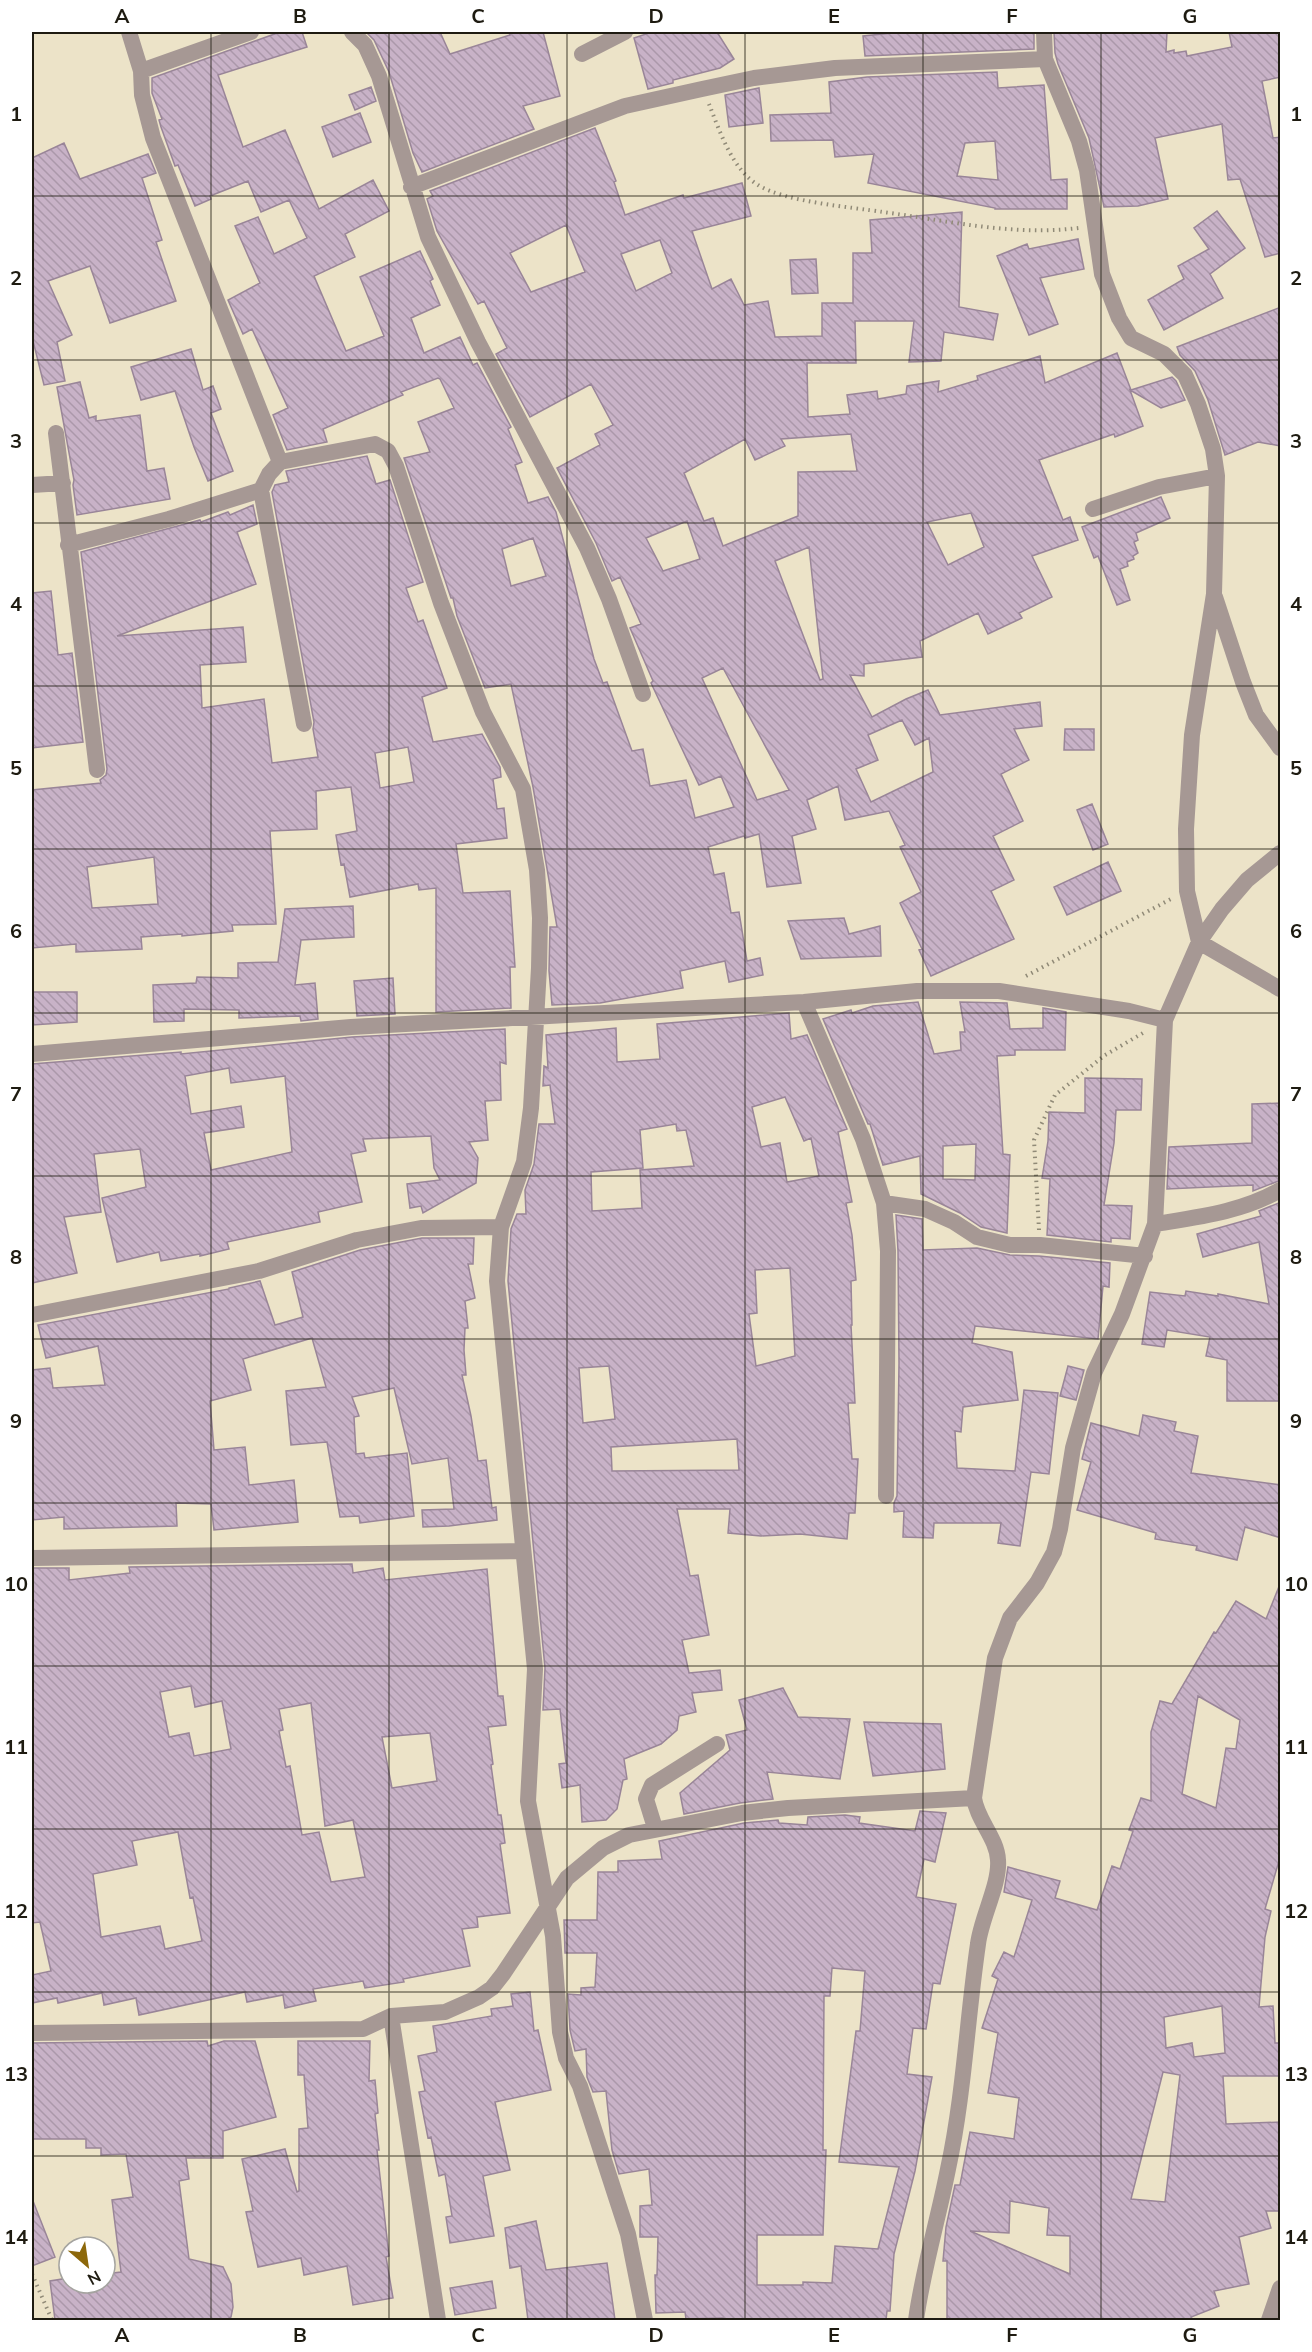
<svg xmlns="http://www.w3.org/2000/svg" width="1312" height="2352" viewBox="0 0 1312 2352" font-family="Mulish,sans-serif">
  <defs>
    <pattern id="building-back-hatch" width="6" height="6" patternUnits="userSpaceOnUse" patternTransform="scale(1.5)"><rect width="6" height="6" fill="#c8b2c7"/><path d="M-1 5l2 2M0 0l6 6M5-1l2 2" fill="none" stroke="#ab98aa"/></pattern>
  </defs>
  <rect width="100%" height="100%" fill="#ece3c8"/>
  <path fill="url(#building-back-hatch)" stroke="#998598" stroke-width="1.5" fill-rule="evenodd" d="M280,32H302L307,47L218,75L243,147L285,130L319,209L373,180L389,211L345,234L355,257L314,276L346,351L384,336L360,277L420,251L433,279L430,281L440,305L411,318L424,353L460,337L473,365L477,363L511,427L508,429L522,462L515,465L528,503L548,497L556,512L594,659L603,683L607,682L632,751L643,749L650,786L686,780L695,818L734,807L721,776L699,785L651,683L653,681L630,628L641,624L620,577L612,581L596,543L557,468L600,445L595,434L613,425L591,384L530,417L496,354L507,348L484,301L478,304L437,231L427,199L433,196L430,191L595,128L616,181L614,182L625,215L683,195L684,198L742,183L751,216L692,231L712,289L731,279L744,305L768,301L775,337L822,336V303H853V253H872L870,220L962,212L959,307L998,314L993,340L944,332L941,361L909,362L914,321H855L856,363H807L808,417L850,414L847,395L877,391L878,399L906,394L907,386L939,381L938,392L978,380L977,376L1040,356L1045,383L1117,353L1131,390L1172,377L1176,381L1185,400L1161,408L1130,390L1143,426L1115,437L1114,434L1039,460L1063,520L1070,517L1078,540L1032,556L1052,597L1019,613L1022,618L988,634L978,613L920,641L922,657L864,664V676L850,675L872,717L906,699L928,690L940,715L1040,702L1042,726L1014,729L1029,760L1001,774L1023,821L993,836L1014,880L991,891L1014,939L931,976L919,950L922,949L900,903L921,892L900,847L905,845L889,811L845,820L838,786L807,800L816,829L792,836L801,883L767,887L759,834L745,838L744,836L708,847L714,875L724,873L731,913L739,912L747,961L760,958L763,975L729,982L725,961L680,971L683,988L600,1003L552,1005L549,971L550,927H557L533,787L511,684L485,688L457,616L453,598H451L404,458L430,452L418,422L454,408L440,379L438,378L401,392L403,395L323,429L327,442L287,450L273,415L288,408L252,329L243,334L228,300L260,283L235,226L258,217L274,254L307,238L289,200L261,212L248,181L210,196L211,199L195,206L178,165L175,166L161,127L159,120L162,119L152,93V78ZM566,225L585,272L531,292L510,253ZM660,240L672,273L636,291L621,254ZM851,434L857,471L798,472V516L723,546L713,518L704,521L684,473L745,439L755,460L785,446L781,439ZM971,513L984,547L948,565L927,522ZM687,521L700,559L663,571L646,538ZM533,538L546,576L511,586L502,549ZM809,547L823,679L820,680L775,561ZM723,668L789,790L757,800L702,678ZM902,720L915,745L929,738L933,772L871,802L856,769L878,760L868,735Z
    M366,32H440L450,54L510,35L509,32H543L560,96L523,106L534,129L422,172L413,153L389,72L374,40Z
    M652,32H717L734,59L720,68L673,80V83L648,89L634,38Z
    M902,32H1034V49L865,56L863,36Z
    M1054,32H1167L1166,52L1174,50V53L1186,51L1187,56L1232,47L1229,32H1281V77L1262,81L1273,138L1281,137V253L1265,257L1240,179L1228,180L1222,124L1155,138L1168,199L1138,206L1104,207L1089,138L1058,64L1055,53Z
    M997,72L998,88L1044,85L1051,180L1067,179V209H995V208L868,183L874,154L835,157L833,140L771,141L770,115L831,113L829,82L867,77ZM995,141L998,180L957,176L965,143Z
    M371,87L376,101L355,110L349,95Z
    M759,88L763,123L729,127L725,95Z
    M360,113L371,142L333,157L322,127Z
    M64,143L80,179L148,154L156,173L142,178L162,240L156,242L176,301L110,323L90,266L48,281L72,335L57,342L65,381L44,385L32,337V158Z
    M1217,211L1245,248L1210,274L1223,298L1164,330L1148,300L1184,279L1178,266L1209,249L1194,228Z
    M1078,239L1084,269L1040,278L1058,324L1029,335L997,256L1027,244L1029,249Z
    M816,259L818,293L792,294L790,260Z
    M1281,307V446L1258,442L1225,455L1208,400L1195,371L1180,355L1177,347Z
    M191,349L203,390L213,386L221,409L211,413L233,471L208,481L194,447L175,391L141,400L131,367Z
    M80,382L89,418L96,416V421L140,415L147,471L164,468L170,499L77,515L73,485L74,480L57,387Z
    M367,456L376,484L390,480L423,582L406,588L418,622L423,620L447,688L422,697L433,742L482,734L500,767L501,777L493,779L497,809L504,808L507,838L456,844L463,893L510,891L515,967H510L511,1008L436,1012V888L419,890L418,884L350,897L344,864L341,865L336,835L357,831L351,787L316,791L317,829L270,831L276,924L232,925L233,931L182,936V934L141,937L142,949L76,952V944L32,948V790L101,783L100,780L106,775L107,769L81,552L200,520L201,522L228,512L230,515L253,505L257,524L237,532L256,584L117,636L243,627L246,662L200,665L202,708L264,699L272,763L318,757L313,729L314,722L272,492L275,485L289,482L286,471ZM408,747L414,782L380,788L375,753ZM154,857L158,904L92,908L87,867Z
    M1161,497L1170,518L1136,533L1138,540L1134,542L1138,553L1133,556L1134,559L1127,562L1128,566L1120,569L1130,600L1117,605L1098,556L1094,558L1082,527Z
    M51,591L58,655L72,653L83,742L32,748V593Z
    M1065,729H1094V750H1064Z
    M1092,804L1108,844L1093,850L1077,810Z
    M1108,862L1121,891L1067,915L1054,887Z
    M353,906L354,937L301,940L295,985L315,983L318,1019L301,1021L300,1016L239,1018V1010L184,1009V1021L154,1022L153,985L196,983L197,977L238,978V963L278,962L285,909Z
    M844,918L849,934L880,926L881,956L801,959L788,921Z
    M393,978L395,1014L357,1016L354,981Z
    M32,992H77V1022L32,1025Z
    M918,1002L934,1054L961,1050L960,1032H965L960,1002L1007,1003L1010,1029L1043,1028V1008L1066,1012L1065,1050H1015V1055L997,1056L1003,1154L1010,1155L1007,1233L981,1227L960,1213L921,1194L920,1156L883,1165L870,1124H868L823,1019L851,1010L852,1013L873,1006ZM976,1144L975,1180L943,1179V1146Z
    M789,1013L791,1039L807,1035L847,1129L838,1132L852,1202L846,1203L852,1235L856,1280L851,1281L852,1325H851L855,1403H848L852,1459H858L855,1513H849L847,1539L800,1534L761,1536L728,1533L730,1509H677L690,1576L698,1575L709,1635L682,1640L689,1673L720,1670L722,1690L692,1693L696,1712L679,1716L677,1730L661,1744L624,1759L627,1779L623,1780L617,1809L606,1820L582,1822L580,1785L562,1788L559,1764L566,1763L560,1709L543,1710L545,1668L508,1281L511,1229L517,1214H526L525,1190L534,1164L539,1124H555L550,1085L543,1086L544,1066L548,1068L546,1035L616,1028L617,1062L660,1059L657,1024ZM785,1097L804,1141L811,1138L819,1176L787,1182L780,1143L761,1147L752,1107ZM676,1124L677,1131L686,1130L694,1166L640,1170L642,1208L592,1211L591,1172L643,1168L640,1130ZM790,1268L795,1356L756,1366L749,1314L757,1313L755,1270ZM609,1366L615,1419L583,1423L579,1368ZM737,1439L739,1470L612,1471L611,1447Z
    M505,1029L506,1064L500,1062L501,1100L485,1101L488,1140L469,1142L478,1158L476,1183L423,1213L421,1206L410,1208L407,1184L440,1180L434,1168L431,1136L363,1139L366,1151L351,1154L362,1202L318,1212L320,1222L227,1242L229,1249L200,1256V1254L161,1261L159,1252L117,1262L102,1198L146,1187L140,1149L94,1154L101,1212L64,1217L77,1273L32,1283V1064L181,1052V1054L352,1037ZM229,1068L231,1083L285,1076L292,1152L211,1170L204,1133L244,1127L241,1106L191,1114L185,1076Z
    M1085,1078L1142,1079L1141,1110H1116L1114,1143L1104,1205L1132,1206L1130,1239L1111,1238V1242L1047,1235L1050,1179L1042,1178L1048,1141L1049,1112L1085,1113Z
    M1281,1103V1180L1253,1191V1185L1167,1189L1169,1147L1252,1143V1104Z
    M1281,1202V1401H1227V1360L1206,1356L1210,1337L1167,1330L1164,1347L1142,1344L1150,1292L1185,1296L1186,1291L1218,1296V1294L1269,1304L1259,1242L1203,1257L1197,1234L1261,1216L1259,1211Z
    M896,1215L922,1219L923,1250L977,1248L1010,1255L1039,1256L1110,1263L1109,1287L1103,1286L1098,1339L975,1326L972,1343L1012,1352L1018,1400L963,1407L961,1432L955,1431L957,1468L1015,1471L1024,1390L1058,1393L1049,1474L1031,1472L1020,1546L998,1543L1001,1523H934L933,1538L903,1537L904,1511L894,1512V1503L897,1496L899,1363L898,1251Z
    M422,1238H474L473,1264H468L475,1298L465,1301L468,1328H465L464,1350L466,1375H462L471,1416L478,1461L486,1460L492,1508L496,1507L497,1520L449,1526L423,1527L422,1510L454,1509L448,1458L412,1464L394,1388L352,1397L359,1416L354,1417L356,1454L364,1453L365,1458L407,1453L414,1516L360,1523L359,1516L340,1517L327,1442L291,1445L286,1391L326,1387L312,1338L243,1359L251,1390L210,1401L214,1450L245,1447L249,1485L294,1480L298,1522L214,1530L211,1504L176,1503L177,1526L64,1529V1517L32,1520V1370L50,1368L53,1388L105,1385L98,1346L46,1358L38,1325L229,1289V1288L260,1281L275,1325L303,1317L292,1272L360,1250Z
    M1068,1366L1084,1370L1076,1400L1060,1396Z
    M1143,1415L1176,1422L1174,1431L1198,1436L1191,1473L1281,1485V1538L1245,1527L1237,1560L1196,1550L1197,1546L1155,1539L1156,1533L1077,1510L1091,1462L1082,1459L1091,1423L1139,1436Z
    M352,1564L353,1573L383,1568L385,1580L487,1569L498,1696H503L506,1725L488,1727L493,1764L491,1765L498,1815H501L505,1843L500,1844L510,1913L477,1917L478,1927L462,1929L470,1966L403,1979L404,1982L365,1988L363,1981L313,1989L316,2001L285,2008L283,1995L247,2002L245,1992L139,2015L136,1998L104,2005L102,1993L58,2003L57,1998L32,2003V1975L51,1971L40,1922L32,1923V1568H69V1580L130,1573L129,1567ZM191,1686L195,1707L222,1701L231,1749L194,1756L189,1733L169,1737L160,1692ZM311,1703L325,1826L353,1820L365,1877L331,1882L319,1832L302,1835L290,1766L286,1767L279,1731L283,1730L279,1709ZM430,1733L437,1781L392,1788L382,1737ZM178,1832L190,1898L193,1897L202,1941L165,1949L160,1926L101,1937L93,1874L137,1865L132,1841Z
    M1280,1584L1281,1854L1265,1909L1271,1911L1265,1937L1259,2007L1273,2006L1275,2043H1280L1279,2076H1223L1226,2124L1281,2122V2211H1266L1271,2228L1239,2237L1249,2284L1214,2291L1219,2306L1191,2317L1193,2320H947V2261H943L946,2227L955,2185H960L970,2132L1014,2139L1019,2098L988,2093L998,2033L982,2028L998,1979L992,1976L1004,1952L1014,1957L1032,1900L1004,1892L1008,1867L1060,1881L1055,1898L1097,1910L1112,1866L1120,1869L1133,1831L1129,1830L1141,1798L1151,1801V1732L1160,1701L1172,1704L1214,1632L1216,1633L1236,1601L1266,1619ZM1198,1696L1240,1720L1236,1749L1226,1748L1216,1808L1182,1794ZM1222,2006L1225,2053L1194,2057L1192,2043L1166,2048L1164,2017ZM1163,2072L1180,2075L1165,2202L1131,2199ZM1010,2201L1049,2208L1047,2235L1070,2236V2274L970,2231L1009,2233Z
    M783,1688L798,1717L850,1719L840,1779L767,1772L773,1799L740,1803L684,1814L680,1793L730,1750L726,1735L747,1730L739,1700Z
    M864,1722L941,1724L945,1769L873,1776Z
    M920,1811L946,1813L935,1862L924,1859L916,1897L956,1904L940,1984L933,1983L926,2029L913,2028L907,2074L932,2077L915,2171L894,2254L890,2311H887L886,2320H723V2318L686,2319L685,2312L656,2313L655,2275H657L658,2237H640V2206L652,2205L649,2169L619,2174L612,2150L606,2091L593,2092L587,2077L586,2049L575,2051L570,2030L568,1994L581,1995V1988L595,1987L597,1953H565L564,1920H597L598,1872H618V1861L662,1859L659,1841L744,1823L778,1820L779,1823L807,1825L808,1817L845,1815L860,1817L859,1823L915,1831ZM832,1968L865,1971L860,2031H856L839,2162L899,2167L878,2249L835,2246L832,2283L803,2282V2285H757V2235H823L826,2150H823L824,1996H830Z
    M530,1992L534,2031L538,2030L551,2090L495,2102L510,2170L483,2176L494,2236L450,2243L446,2217L452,2216L445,2174L439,2176L431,2137L428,2138L419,2092L425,2091L418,2056L437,2052L433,2026L492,2016L491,2009L513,2006L511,1994Z
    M207,2041L208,2046L224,2041H255L276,2117L223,2131V2158H186L189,2179L179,2181L189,2259L223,2267L231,2284L233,2307L231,2317L226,2320H55L50,2281L69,2278V2283H105V2274L121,2272L112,2200L133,2197L126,2154L101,2155V2148H86V2139H32V2043Z
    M298,2041H370L369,2081L375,2080L378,2113L375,2114L379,2150H377L389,2256L386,2257L393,2298L353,2305L347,2266L304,2275L301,2258L258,2267L246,2212L253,2211L242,2159L285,2149L297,2192L299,2191V2129L308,2128L304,2075H298Z
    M33,2201L55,2257L32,2266V2202Z
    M536,2221L546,2270L607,2263L615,2320H528L521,2266L510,2268L505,2228Z
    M492,2281L496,2308L455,2315L450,2288Z"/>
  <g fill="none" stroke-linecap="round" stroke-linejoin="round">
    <path stroke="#908a77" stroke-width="4" stroke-dasharray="1.5 4.5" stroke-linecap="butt" d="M709,104C720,132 732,169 758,185C785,202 851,207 883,212C950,221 1011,236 1079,228
      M1026,976L1171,899
      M1039,1230L1034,1140L1055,1095L1105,1055L1143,1033
      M32,2274L52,2320"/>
    <path stroke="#a69894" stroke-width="16" d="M352,32L365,45L379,76L428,237L478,342L587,548L609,599L643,694
      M1044,32L1045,59L1079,141L1087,170L1102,274L1119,318L1131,338L1164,354L1185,375L1198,404L1213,449L1217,476L1214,594L1192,735L1186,829L1187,891L1199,942L1280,989
      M582,54L625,32
      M141,71L251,32
      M411,187L625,106L702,89L754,78L835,68L1045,59
      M56,433L97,770
      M280,462L375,444L388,451L396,466L441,603L483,712L523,789L537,870L540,918L539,968L531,1108L524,1162L501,1227L497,1281L535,1669L528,1801L553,1936L560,2032L566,2058L580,2086L628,2234L645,2320
      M32,485L63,483
      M261,490L304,724
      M1093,509L1159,487L1217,476
      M68,545L169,519L261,490L269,474L280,462L153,138L142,95L141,71L129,32
      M1215,597L1243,682L1256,715L1280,748
      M804,1002L863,1139L884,1203L888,1251L886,1496
      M32,1054L351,1027L804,1002L917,991H999L1129,1011L1165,1020
      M884,1203L925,1209L954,1222L977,1237L1010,1245H1040L1145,1256
      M1155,1224C1198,1217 1242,1212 1280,1190
      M32,1315L259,1271L357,1240L421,1228L501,1227
      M32,1558L522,1551
      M655,1828L646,1799L652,1785L717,1744
      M391,2016L438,2320
      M32,2033L363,2029L391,2016L445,2012L479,1997L492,1988L503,1974L567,1878L603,1848L629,1835L742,1813L788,1808L974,1798
      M916,2320C923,2269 938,2220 948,2169C964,2095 967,2019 978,1944C981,1918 1000,1884 998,1860C997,1838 977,1820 974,1798L995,1658L1010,1618L1037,1583L1054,1552L1060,1529L1073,1448L1094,1373L1122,1314L1155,1224L1165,1020L1199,942L1222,909L1247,880L1280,853
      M1269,2320L1280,2288"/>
  </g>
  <path fill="none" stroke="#1e1b11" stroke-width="1.5" stroke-opacity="0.55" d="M211,32V2320M389,32V2320M567,32V2320M745,32V2320M923,32V2320M1101,32V2320M32,196H1280M32,360H1280M32,523H1280M32,686H1280M32,849H1280M32,1013H1280M32,1176H1280M32,1339H1280M32,1503H1280M32,1666H1280M32,1829H1280M32,1992H1280M32,2156H1280"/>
  <rect width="1312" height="2352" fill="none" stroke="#ffffff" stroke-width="66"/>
  <g transform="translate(87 2265) rotate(151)"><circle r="28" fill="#ffffff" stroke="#a5a4a0" stroke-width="1.5"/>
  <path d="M0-4.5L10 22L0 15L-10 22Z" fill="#8d680b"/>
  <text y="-9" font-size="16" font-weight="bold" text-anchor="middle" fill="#1e1b11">N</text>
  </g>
  <rect x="33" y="33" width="1246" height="2286" fill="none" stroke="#1e1b11" stroke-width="2"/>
  <g font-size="20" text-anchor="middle" font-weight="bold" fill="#1e1b11">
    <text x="122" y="23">A</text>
    <text x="300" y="23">B</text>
    <text x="478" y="23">C</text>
    <text x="656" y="23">D</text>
    <text x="834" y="23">E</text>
    <text x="1012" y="23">F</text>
    <text x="1190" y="23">G</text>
    <text x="16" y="121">1</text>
    <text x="1296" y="121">1</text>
    <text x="16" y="285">2</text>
    <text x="1296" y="285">2</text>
    <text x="16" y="448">3</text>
    <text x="1296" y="448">3</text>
    <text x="16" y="611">4</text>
    <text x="1296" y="611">4</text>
    <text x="16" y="775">5</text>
    <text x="1296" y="775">5</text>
    <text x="16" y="938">6</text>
    <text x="1296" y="938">6</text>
    <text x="16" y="1101">7</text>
    <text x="1296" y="1101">7</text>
    <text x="16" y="1264">8</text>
    <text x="1296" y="1264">8</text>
    <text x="16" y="1428">9</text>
    <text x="1296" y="1428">9</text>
    <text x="16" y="1591">10</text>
    <text x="1296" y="1591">10</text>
    <text x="16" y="1754">11</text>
    <text x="1296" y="1754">11</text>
    <text x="16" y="1918">12</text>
    <text x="1296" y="1918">12</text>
    <text x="16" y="2081">13</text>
    <text x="1296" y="2081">13</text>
    <text x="16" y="2244">14</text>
    <text x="1296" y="2244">14</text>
    <text x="122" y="2342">A</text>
    <text x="300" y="2342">B</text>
    <text x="478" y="2342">C</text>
    <text x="656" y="2342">D</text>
    <text x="834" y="2342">E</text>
    <text x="1012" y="2342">F</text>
    <text x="1190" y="2342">G</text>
  </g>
</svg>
